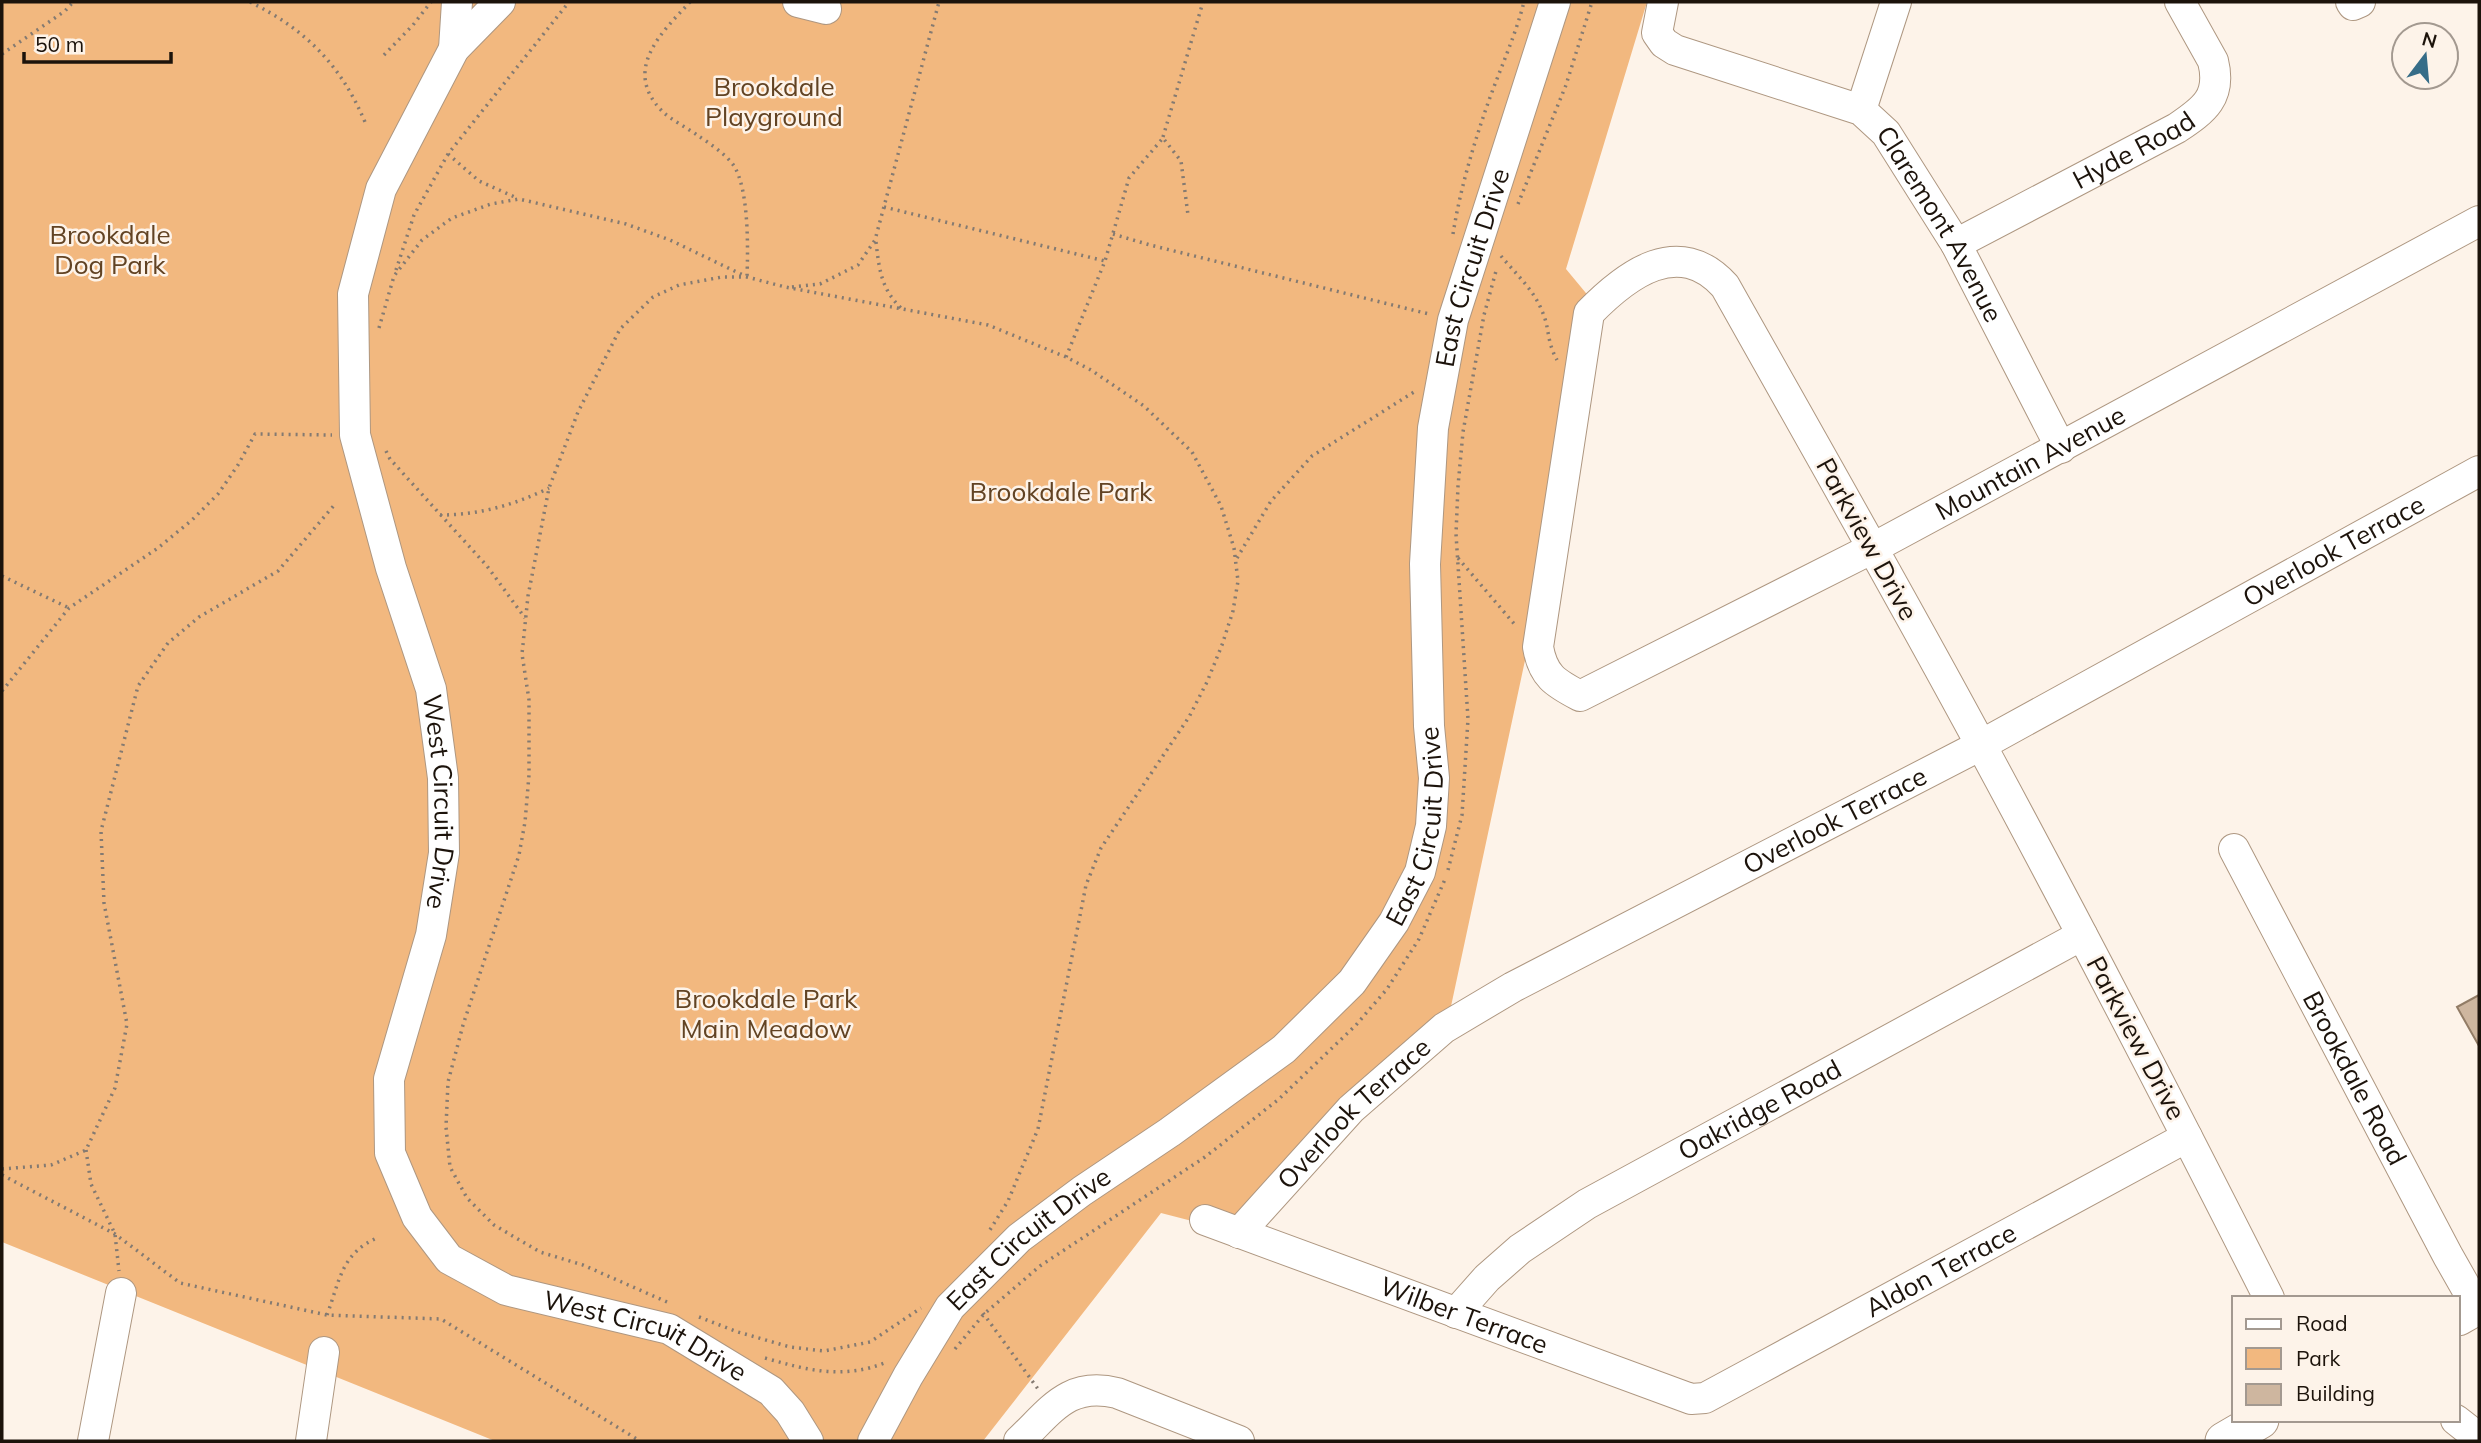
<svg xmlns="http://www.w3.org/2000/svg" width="2481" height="1443" viewBox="0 0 2481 1443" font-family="Mulish,sans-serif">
  <rect width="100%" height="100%" fill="#fdf3e9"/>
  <path fill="#f2b87f" d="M2,2H1647L1566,269L1600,310L1444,1039L1223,1229L1161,1213L983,1441H495L2,1242Z"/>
  <path fill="#ceb69f" stroke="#927c66" stroke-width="2" d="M2479,995V1046L2457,1007Z"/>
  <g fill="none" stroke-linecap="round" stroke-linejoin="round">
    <g stroke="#ae9781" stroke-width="32">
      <g id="minor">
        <path id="s1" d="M500,2L454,49L381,189L353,294L355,435L391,568L431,689L443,778L444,853L431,935L389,1079L390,1153L417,1217L449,1259L506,1290L669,1329L771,1391L790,1412L808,1441"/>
        <path d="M798,2L826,9"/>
        <path id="s2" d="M1663,2L1657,33L1664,43L1675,50L1861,110L1886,133L1956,244L2061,448"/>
        <path d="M2351,2L2353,5L2360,2"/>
        <path d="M454,49L457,2"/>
        <path d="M1861,110L1896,2"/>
        <path id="s3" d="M1956,244L2177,128C2204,110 2222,97 2213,61L2180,2"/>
        <path id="s4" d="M2234,849L2448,1256L2477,1307"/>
        <path id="s5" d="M1205,1220L1691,1399L1705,1398L1755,1371L2187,1137"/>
        <path id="s6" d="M1239,1233L1351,1109L1444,1028L1513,987L1981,745L2479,471"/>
        <path id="s7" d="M2269,1298C2175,1112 2080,928 1981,745C1898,591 1811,439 1725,286C1679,235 1627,274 1589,313L1538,647C1543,676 1555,683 1580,696L1873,548L2479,221"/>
        <path id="s8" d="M1456,1313L1487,1278L1520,1249L1587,1204L2082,935"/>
        <path d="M2456,1420L2479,1438"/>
        <path d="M93,1441L121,1293"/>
        <path d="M311,1441L324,1352"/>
        <path id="s9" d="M873,1441L908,1376L950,1307L1019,1238L1082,1191L1170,1132L1284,1049L1352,982L1394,922L1420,872L1431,826L1434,778L1429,726L1425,564L1433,428L1453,320L1555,2"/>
        <path d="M1019,1441C1051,1411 1068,1381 1117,1393L1239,1441"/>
      </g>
    </g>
    <g stroke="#ae9781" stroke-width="39">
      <path id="major" d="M2458,1317L2479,1305
        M2224,1441L2260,1420"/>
    </g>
    <path stroke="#847a71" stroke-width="3.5" stroke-dasharray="2 5" stroke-linecap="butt" d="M250,2C305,29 341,65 365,122
      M690,2C661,33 622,70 662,111C671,120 686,127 697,135C709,143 726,154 734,166C749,190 748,249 747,277
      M2,54L65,11L73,2
      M384,55L413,25L431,2
      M1163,137L1203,2
      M448,154L479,181L517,198
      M1518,204L1566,85L1592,2
      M884,207L1105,261
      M1113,234L1150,245L1429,314
      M1453,234C1460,190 1473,146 1488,103C1500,69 1515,37 1524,2
      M876,242C879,268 881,289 901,308
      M1501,256C1515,273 1534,290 1542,311C1550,328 1546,340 1557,360
      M396,270L414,215L448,154L569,2
      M792,287L820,284L858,265L875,240L939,2
      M379,328L394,276L422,240L452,218L491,204L519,199L626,224L670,240L747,277L785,287L988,325L1066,357L1091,370L1144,406L1192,452L1221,506L1234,548L1238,581L1233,611L1222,645L1207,682L1189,717L1101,848L1086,885L1038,1129L1008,1201L988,1233
      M1066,357L1105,261L1129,178L1163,138L1181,161L1188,215
      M386,451L390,459L487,566L525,618
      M440,515C479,515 514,505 549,488
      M1237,558L1271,501L1312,456L1414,392
      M1458,558L1516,626
      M2,576L69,608
      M2,691L69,608L158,548L192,520L218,494L238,465L255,434L332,435
      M1448,870L1462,815L1468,719L1456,534L1458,486L1463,432L1484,315L1496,271
      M86,1150L91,1184L115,1234L119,1271
      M2,1169L51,1165L86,1150L115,1088L127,1024L104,903L101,831L138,686L168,643L199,617L278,571L336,503
      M2,1175L115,1234L180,1283L327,1315L441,1319L640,1441
      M667,1302L583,1265L540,1252L494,1225L467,1198L450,1167L446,1127L448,1082L463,1025L519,855L525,822L529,775V700L522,654L528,596L549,488L578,412L620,329L653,297L679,285L722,277H747
      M983,1313L1038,1389
      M327,1315C340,1280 341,1253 379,1237
      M699,1317L738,1332L790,1347L824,1351L870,1342L921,1308
      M955,1349L984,1314L1040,1266L1205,1157L1279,1099L1356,1025L1387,989L1419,939L1446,877
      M765,1358C807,1370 843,1380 887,1362"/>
    <use href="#minor" stroke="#fff" stroke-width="30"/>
    <use href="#major" stroke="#fff" stroke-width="37"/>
  </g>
  <g text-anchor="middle" stroke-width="5" stroke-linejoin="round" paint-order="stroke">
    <g font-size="26" fill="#624323" stroke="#fdf3e9">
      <text x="774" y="96">Brookdale<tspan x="774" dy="30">Playground</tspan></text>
      <text x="110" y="244">Brookdale<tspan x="110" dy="30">Dog Park</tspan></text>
      <text x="1061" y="501">Brookdale Park</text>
      <text x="766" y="1008">Brookdale Park<tspan x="766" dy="30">Main Meadow</tspan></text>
    </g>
    <g font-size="26" fill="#1c130b" stroke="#fdf3e9">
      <text dy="9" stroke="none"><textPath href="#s3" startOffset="201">Hyde Road</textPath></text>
      <text dy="9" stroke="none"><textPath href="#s2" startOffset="392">Claremont Avenue</textPath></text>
      <text dy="9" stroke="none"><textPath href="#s9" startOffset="1414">East Circuit Drive</textPath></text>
      <text dy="9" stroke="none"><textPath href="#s7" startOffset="2222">Mountain Avenue</textPath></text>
      <text transform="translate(1867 539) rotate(61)" y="9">Parkview Drive</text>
      <text dy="9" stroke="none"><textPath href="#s6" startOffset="1300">Overlook Terrace</textPath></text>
      <text dy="9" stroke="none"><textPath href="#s1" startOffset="852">West Circuit Drive</textPath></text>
      <text dy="9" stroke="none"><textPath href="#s6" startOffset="733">Overlook Terrace</textPath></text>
      <text dy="9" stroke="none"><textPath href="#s9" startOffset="847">East Circuit Drive</textPath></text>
      <text transform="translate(2136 1038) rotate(62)" y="9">Parkview Drive</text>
      <text dy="9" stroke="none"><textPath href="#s4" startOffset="259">Brookdale Road</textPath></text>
      <text dy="9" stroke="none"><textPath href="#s8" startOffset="368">Oakridge Road</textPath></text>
      <text dy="9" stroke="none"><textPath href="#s6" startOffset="166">Overlook Terrace</textPath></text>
      <text dy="9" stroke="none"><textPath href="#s9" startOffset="259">East Circuit Drive</textPath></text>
      <text dy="9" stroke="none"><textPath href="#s5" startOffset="800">Aldon Terrace</textPath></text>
      <text dy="9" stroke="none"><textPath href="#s5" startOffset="276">Wilber Terrace</textPath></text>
      <text dy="9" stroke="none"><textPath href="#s1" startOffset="1545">West Circuit Drive</textPath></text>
    </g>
  </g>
  <rect width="2481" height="1443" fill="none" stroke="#1c130b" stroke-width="7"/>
  <rect x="2232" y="1296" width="228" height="126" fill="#fdf3e9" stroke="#a39990" stroke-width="2"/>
  <rect x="2246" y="1319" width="35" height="10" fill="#ffffff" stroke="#a39990" stroke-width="2"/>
  <text x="2296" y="1331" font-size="21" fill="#1c130b">Road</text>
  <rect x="2246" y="1348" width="35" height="21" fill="#f2b87f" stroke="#a39990" stroke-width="2"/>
  <text x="2296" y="1366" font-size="21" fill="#1c130b">Park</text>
  <rect x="2246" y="1384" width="35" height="21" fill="#ceb69f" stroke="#a39990" stroke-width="2"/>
  <text x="2296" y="1401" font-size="21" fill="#1c130b">Building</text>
  <g transform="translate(2425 56) rotate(16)"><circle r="33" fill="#fdf3e9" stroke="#a39990" stroke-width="2"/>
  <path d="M0-5L12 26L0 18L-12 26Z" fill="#366d88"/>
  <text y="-10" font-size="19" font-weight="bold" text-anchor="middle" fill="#1c130b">N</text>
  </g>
  <path d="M24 52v10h147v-10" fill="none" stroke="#1c130b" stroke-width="3.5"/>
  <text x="35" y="52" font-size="21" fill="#1c130b" stroke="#fdf3e9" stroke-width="5" paint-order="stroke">50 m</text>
</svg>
